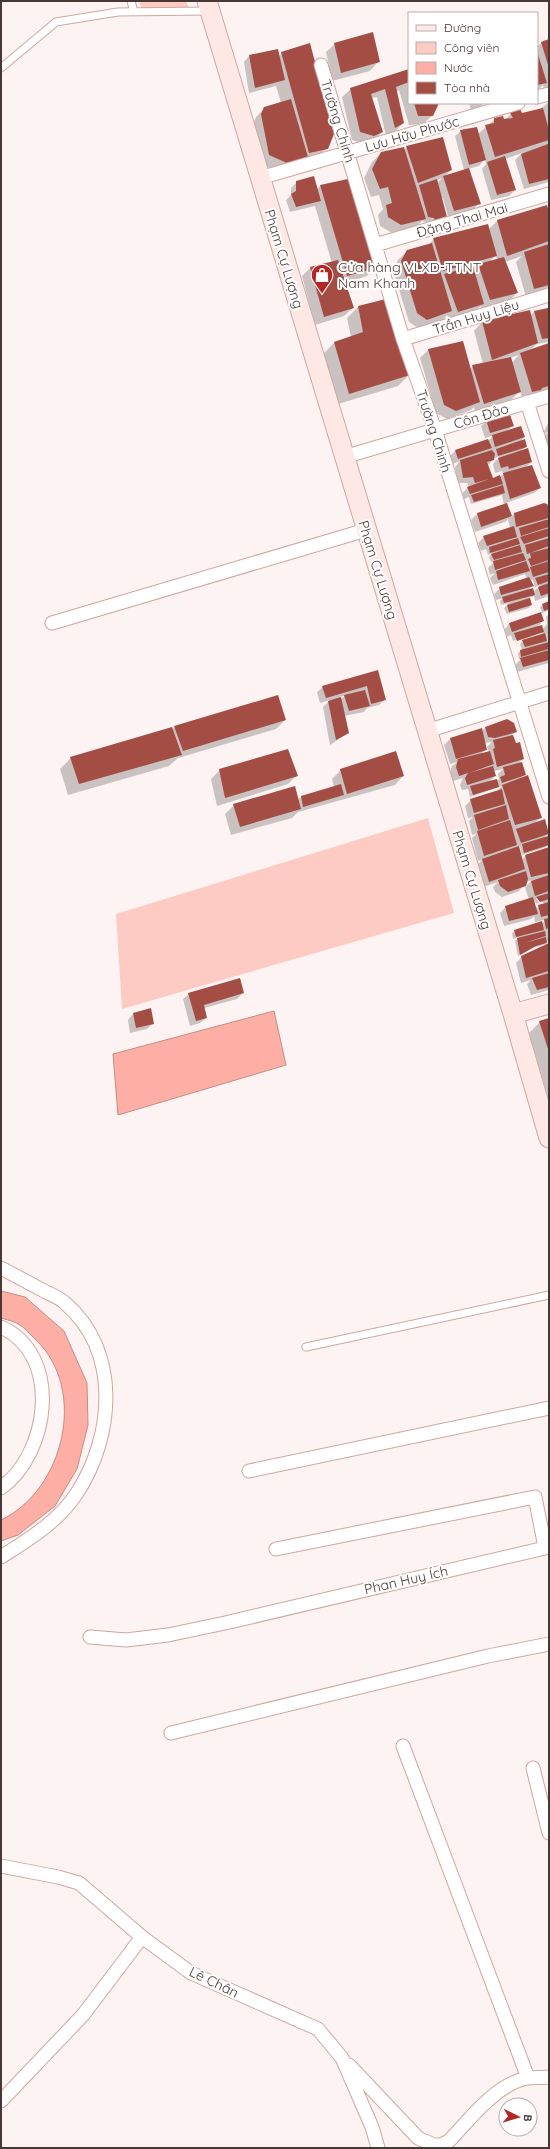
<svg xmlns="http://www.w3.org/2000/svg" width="550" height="2149" viewBox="0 0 550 2149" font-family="Quicksand,sans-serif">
  <rect width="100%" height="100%" fill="#fcf3f2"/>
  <path fill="#fecbc4" d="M139,1H186L189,8L144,15Z
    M428,818L454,913L122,1009L116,914Z"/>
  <path fill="#fdafa6" stroke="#c78b84" d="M274,1011L286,1065L118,1115L113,1054Z
    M1,1291L25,1297L64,1331L87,1383L88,1425L77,1469L55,1506L18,1535L1,1541V1520C64,1490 88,1390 36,1340C22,1326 21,1323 1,1318Z"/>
  <path fill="#0003" fill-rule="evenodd" d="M549,40V88L544,89L543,85L537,91V47L541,43Z
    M335,44L378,62L370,71L332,81L326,52Z
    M282,53L327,148L315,160L278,172L261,163L253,124L256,117L265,108L281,103L276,86L249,93L244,62L249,56H279Z
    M409,70V103H438L432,116L423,124L409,125L399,90L396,92L403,123L395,132L386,136L377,97L371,98L382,132L373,141L365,144L352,140L342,97L351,89Z
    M549,102V182L524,189L515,160L522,153L505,159L515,190L509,196L491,200L482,169L486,164L485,159L479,166L468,169L479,203L474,209L448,216L443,198H441L446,217L440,223H428L422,221L416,227L392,233L380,226L378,215L383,209L379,195L371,197L364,178L372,162L381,153L404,150L407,147L451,170L444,177L464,170L455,136L461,131L478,134L495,119L503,121L511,114H521L540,109ZM442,178L437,183V180Z
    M469,103H484L479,108L471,110Z
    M347,180L376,267L367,276L345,283L353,308L344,316L315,325L302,276L310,268L332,263L315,206L290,212L286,200L291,195V188L297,182L317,189L320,186Z
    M549,215V291L526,297L516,262L522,256L505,262L517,293L508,302L481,308V306L474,312L449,320L447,315L443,320L418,328L409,322L393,270L398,260L407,251L428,245L434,239L488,230L497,221ZM496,255L497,260L489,262Z
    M385,300L409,375L398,386L338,404L323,354L335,342L351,337L347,318L358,307Z
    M548,309L549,342L537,344L530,350L549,344V393L523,400L520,391L511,400L475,412L474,407L471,410L447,419L436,413L420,358L429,349L470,369L473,366L483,364L474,331L482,322L529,311L530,316L534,312ZM519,355L514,360L512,363L510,358Z
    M487,420L513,426L507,431L524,437L520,442L526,446L521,451L531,462L525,468L540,488L534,493L506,503L511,517L514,514L547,505L549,511V517L545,521H549L547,529H549V596L535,601L534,596L529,598L531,605L529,608L507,614L504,608L509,603L501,605L500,601L503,598L496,600L494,594L500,588L527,579L525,574L493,585L490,578L495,573L490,575L488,568L495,561L491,562L489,557L492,553L488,555L486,549L481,551L478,543L484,537L510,528L508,519L505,522L475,532L471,520L477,514L504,505L502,495L471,504L469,497L464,499L462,493L469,487L467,483H458L455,467L460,461L453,464L450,456L455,451L488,441L494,435L485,438L481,426ZM494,454L495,458L500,456L493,464L495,473L502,471L503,474L500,477L492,479L487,466L493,460ZM533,580L535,587L541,585L533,592L527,591L532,586L530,581Z
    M549,421V444L546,445L544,437L548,432L543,434Z
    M549,602V610L542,613L540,607Z
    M540,613L543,621L537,627L543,629L547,624L546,617L549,614L547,651H549V663L517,672L515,665L522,658L519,659L518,653L522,650L520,644L524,640L544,635L542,632L513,641L511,635L506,637L504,630L509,624Z
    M377,671L384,700L379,705L367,708L364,712L344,716L348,733L330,745L323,707L330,700L320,703L317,692L323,687ZM346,695L340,700V697Z
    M285,720L276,729L178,758L169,766L68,795L60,769L71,758L172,729L175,727Z
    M485,728L516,731L512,735L523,759L518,764L524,775L520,779L541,817L534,824L548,833L543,839L547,838L549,844L546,847L522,855L520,846L518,847L522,860L525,856L549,848V990L531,995L527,984L531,980L521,983L516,963L522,957L548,944L547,941L543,945L532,948L518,956L515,941L519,937L513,939L512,933L515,931L544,922V920L535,922L534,916L531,919L504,926L500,913L506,907L529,900L525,887L532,880L526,882L519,891L502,897L495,892L493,887L498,882L483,887L477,865L482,860L478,861L472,838L477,833L472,835L469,821L473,817L468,818L465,806L471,800L496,792L502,786L470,797L468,789L462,790L460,785L463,778L453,781L450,773L452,766L457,762L450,764L444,745L450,739L481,729L482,731ZM492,742L487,747L489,752L481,754L486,749L484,743ZM503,769L498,774L499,779L497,781L489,782L495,776L494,771ZM536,898H538L545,904L536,908L533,899L537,904L539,903Z
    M220,770L297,775L288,784L217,806L211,779Z
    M341,770L403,776L395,785L298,812L292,818L231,835L225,814L234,805L298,800L302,796L334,787L332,779Z
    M243,993L237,999L204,1008L206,1018L200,1023L190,1026L183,999L189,994Z
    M133,1014L153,1023L147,1029L130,1033L128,1020Z
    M549,1019V1100L529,1033L540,1022Z"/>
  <path fill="#a34d45" d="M373,32L380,62L341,73L334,43Z
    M549,39V68L541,42Z
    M310,43L334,134L328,149L309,153L281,52Z
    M278,49L285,80L255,88L249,55Z
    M537,51L547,83L537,85Z
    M409,69V82L396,87L404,123L395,128L385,89L371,94L383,132L374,136L360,132L350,88Z
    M291,99L308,157L287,163L269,155L261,114L264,107Z
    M414,103H439L433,116H418Z
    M543,108L549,130V140L495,157L485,125L494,123V118L503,116L504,119L513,118L510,113L520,109L522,113Z
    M477,127L486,160L469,165L460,130Z
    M443,137L452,170L418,183L406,146Z
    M548,144L549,179L529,184L521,154Z
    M404,147L426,219L401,225L388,217L386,205L392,203L388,187L380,189L372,169L381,152Z
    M505,156L516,190L497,195L487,162Z
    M469,168L481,204L454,211L443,176Z
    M314,176L321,201L296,207L291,194L296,191V181Z
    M348,179L377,268L347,276L320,185Z
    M437,179L447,217L435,221L434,218L428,217L419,185Z
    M547,205L549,212V241L507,256L497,220Z
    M488,224L497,256L443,271L433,238Z
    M432,243L452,311L427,320L417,313L401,261L407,250Z
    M549,244V285L534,289L524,252Z
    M504,257L518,293L490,300L478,264Z
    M338,260L354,308L324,317L310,267Z
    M473,266L484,304L458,312L444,274Z
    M386,299L410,375L349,394L334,342L363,332L358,306Z
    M548,308L549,338L542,339L534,311Z
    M530,310L538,343L492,360L482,321Z
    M463,341L480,402L456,411L444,405L428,349Z
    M549,343V386L542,388L541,390L532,392L520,353Z
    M511,357L521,392L484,404L472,365Z
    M509,412L514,426L490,433L486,419Z
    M521,426L525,437L495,447L492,435Z
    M488,439L492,448L458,459L455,450Z
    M525,439L527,447L498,456L496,449Z
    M528,448L532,462L509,469L508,466L501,468L498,458Z
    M492,450L495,454L494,460L487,462L493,478L500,475L503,484L470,494L467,487L489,479L475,483L473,477L463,478L460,460Z
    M532,465L541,488L510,499L503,473Z
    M503,485L505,493L474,502L471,495Z
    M507,503L512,516L481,527L477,513Z
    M544,503L547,504L549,508V518L516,527L514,513Z
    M549,519V527L521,536L519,528Z
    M514,526L517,537L487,546L483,536Z
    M549,528V536L524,544L520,537Z
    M518,538L520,544L490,553L489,547Z
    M549,538V546L527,554L525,545Z
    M520,545L522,552L494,560L491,554Z
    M549,548V560L531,566L528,559L531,558L530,553Z
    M523,553L526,560L495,570L493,561Z
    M526,561L530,571L498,580L496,571Z
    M549,561V572L533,577L530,567Z
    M549,574V581L538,585L535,578Z
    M529,577L534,586L501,595L499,587Z
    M549,583V593L541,596L538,587Z
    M533,588L535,595L504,603L502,597Z
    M530,598L532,605L509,612L507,605Z
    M549,601V609L544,611L542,604Z
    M541,612L544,621L512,632L509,623Z
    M542,625L544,632L517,641L514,633Z
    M545,633L547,641L525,647L522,640Z
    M549,642V649L521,657L520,650Z
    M549,650V660L523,667L520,658Z
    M378,670L386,700L371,704L367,686L326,698L322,686Z
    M365,690L370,706L349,711L344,695Z
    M278,695L286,720L183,751L174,726Z
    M341,697L349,733L336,740L328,701Z
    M507,719L514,723L517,732L495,738L488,737L485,727Z
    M172,727L182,755L79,784L70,757Z
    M482,728L487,750L456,759L450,738Z
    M513,735L516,743L520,742L524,759L497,767L493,749L495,748L493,740Z
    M288,749L298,776L225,798L219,769Z
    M396,751L404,776L347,794L340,769Z
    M490,751L494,764L469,773L493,766L496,776L467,785L465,778L468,773L459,776L456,767L458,759Z
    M522,762L526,775L502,783L500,777L505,775L503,767Z
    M528,775L542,818L515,825L502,785Z
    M497,779L499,787L473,795L470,786Z
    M341,784L344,795L303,807L301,796Z
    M295,786L301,809L240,827L233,804Z
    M502,789L505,804L474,813L470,799Z
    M506,805L509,819L478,830L474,815Z
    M545,819L549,834L521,843L516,829Z
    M510,820L517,845L484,856L477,831Z
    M548,836L549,845L524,853L522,844Z
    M519,846L525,869L489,882L482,859Z
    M549,847V873L531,877L525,855Z
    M526,871L528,879L526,886L508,892L500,886L498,880Z
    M549,875V891L535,896L531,881Z
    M549,893V899L540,902L536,897Z
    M533,897L538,914L509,921L505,906Z
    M549,902V915L541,917L538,905Z
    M549,918V928L546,929L544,919Z
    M542,921L544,930L516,937L514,930Z
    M545,931L546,936L524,943L546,937L547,943L536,946L520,955L517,938Z
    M549,943V971L526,978L521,956Z
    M549,973V987L537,990L532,978Z
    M240,978L244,993L204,1005L207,1018L196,1021L188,993Z
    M151,1008L154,1024L136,1028L133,1013Z
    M549,1018V1052L539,1021Z"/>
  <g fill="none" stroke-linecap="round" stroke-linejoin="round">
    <g stroke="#cea7a1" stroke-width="9">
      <path id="lane" d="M131,1L134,12
        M1,68L56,22L118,12L209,11
        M306,1347L549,1295"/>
    </g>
    <g stroke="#cea7a1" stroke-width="15">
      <path id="street" d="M321,65L403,339L435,430L549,797
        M537,97L549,94
        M260,178L518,103
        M375,245L549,194
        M403,339L549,295
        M527,402L549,471
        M344,457L549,396
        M52,623L366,530
        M427,731L549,693
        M1,1268C16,1276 31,1284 46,1292C52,1295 60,1298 65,1303C121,1351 114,1436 77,1493C58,1522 29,1539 1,1557
        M1,1327C63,1355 49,1454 1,1488
        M249,1471L549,1408
        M276,1549L535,1497L545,1547
        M90,1637L126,1640L168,1635L225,1623L549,1547
        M171,1733L488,1656L549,1644
        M403,1746L528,2078
        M533,1768L549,1833
        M1,1866L58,1877L79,1883L142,1937L191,1973L318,2029L342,2058L372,2127L378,2148
        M349,2065L418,2138L434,2145H441L449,2141C471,2118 495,2085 527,2078C534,2077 542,2078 549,2077
        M1,2101L83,2015L142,1937"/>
    </g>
    <g stroke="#cea7a1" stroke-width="21">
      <path id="secondary" d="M207,1L513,1014L549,1138
        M513,1014L549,1004"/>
    </g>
    <use href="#lane" stroke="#fff" stroke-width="7"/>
    <use href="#street" stroke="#fff" stroke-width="13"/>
    <use href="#secondary" stroke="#fee8e6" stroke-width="19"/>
  </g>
  <defs>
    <g id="shop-pin" transform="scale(1.15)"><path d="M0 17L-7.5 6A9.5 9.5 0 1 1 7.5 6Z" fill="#b62624" stroke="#fff"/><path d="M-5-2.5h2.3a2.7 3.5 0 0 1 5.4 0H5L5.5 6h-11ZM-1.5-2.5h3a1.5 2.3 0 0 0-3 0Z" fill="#fff"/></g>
  </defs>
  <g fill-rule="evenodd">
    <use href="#shop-pin" x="322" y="275"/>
  </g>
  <g text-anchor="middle" stroke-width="4" stroke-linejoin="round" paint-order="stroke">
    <g font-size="14" fill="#483835" stroke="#fff">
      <text transform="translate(338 121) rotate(73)" y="5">Trường Chinh</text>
      <text transform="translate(412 134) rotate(-16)" y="5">Lưu Hữu Phước</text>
      <text transform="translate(462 220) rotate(-16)" y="5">Đặng Thai Mai</text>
      <text transform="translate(284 259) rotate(73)" y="5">Phạm Cự Lượng</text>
      <text transform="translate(476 317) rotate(-17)" y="5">Trần Huy Liệu</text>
      <text transform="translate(481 416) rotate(-17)" y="5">Côn Đảo</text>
      <text transform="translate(434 431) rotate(72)" y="5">Trường Chinh</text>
      <text transform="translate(378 570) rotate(73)" y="5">Phạm Cự Lượng</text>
      <text transform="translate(472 880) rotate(73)" y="5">Phạm Cự Lượng</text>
      <text transform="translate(406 1580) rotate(-13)" y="5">Phan Huy Ích</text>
      <text transform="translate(214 1982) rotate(26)" y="5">Lê Chân</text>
    </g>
    <g font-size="14" fill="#483835" stroke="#fff" text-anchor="start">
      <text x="338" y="272">Cửa hàng VLXD-TTNT<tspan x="338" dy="16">Nam Khanh</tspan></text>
    </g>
  </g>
  <rect width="550" height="2149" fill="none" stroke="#483835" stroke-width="4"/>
  <rect x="408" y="12" width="130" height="92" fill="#ffffff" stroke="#b6afae"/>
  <rect x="416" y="25" width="20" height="6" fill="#fee8e6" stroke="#b6afae"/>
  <text x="444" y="32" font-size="12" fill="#483835">Đường</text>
  <rect x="416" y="42" width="20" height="12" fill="#fecbc4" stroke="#b6afae"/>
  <text x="444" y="52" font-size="12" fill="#483835">Công viên</text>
  <rect x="416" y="62" width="20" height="12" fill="#fdafa6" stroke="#b6afae"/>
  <text x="444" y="72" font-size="12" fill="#483835">Nước</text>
  <rect x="416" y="82" width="20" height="12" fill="#a34d45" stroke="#b6afae"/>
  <text x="444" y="92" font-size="12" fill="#483835">Tòa nhà</text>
  <g transform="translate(518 2117) rotate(95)"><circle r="19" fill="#ffffff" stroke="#b6afae"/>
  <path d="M0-3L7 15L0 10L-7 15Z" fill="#b62624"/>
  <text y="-6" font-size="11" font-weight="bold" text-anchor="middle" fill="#483835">B</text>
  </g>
</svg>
